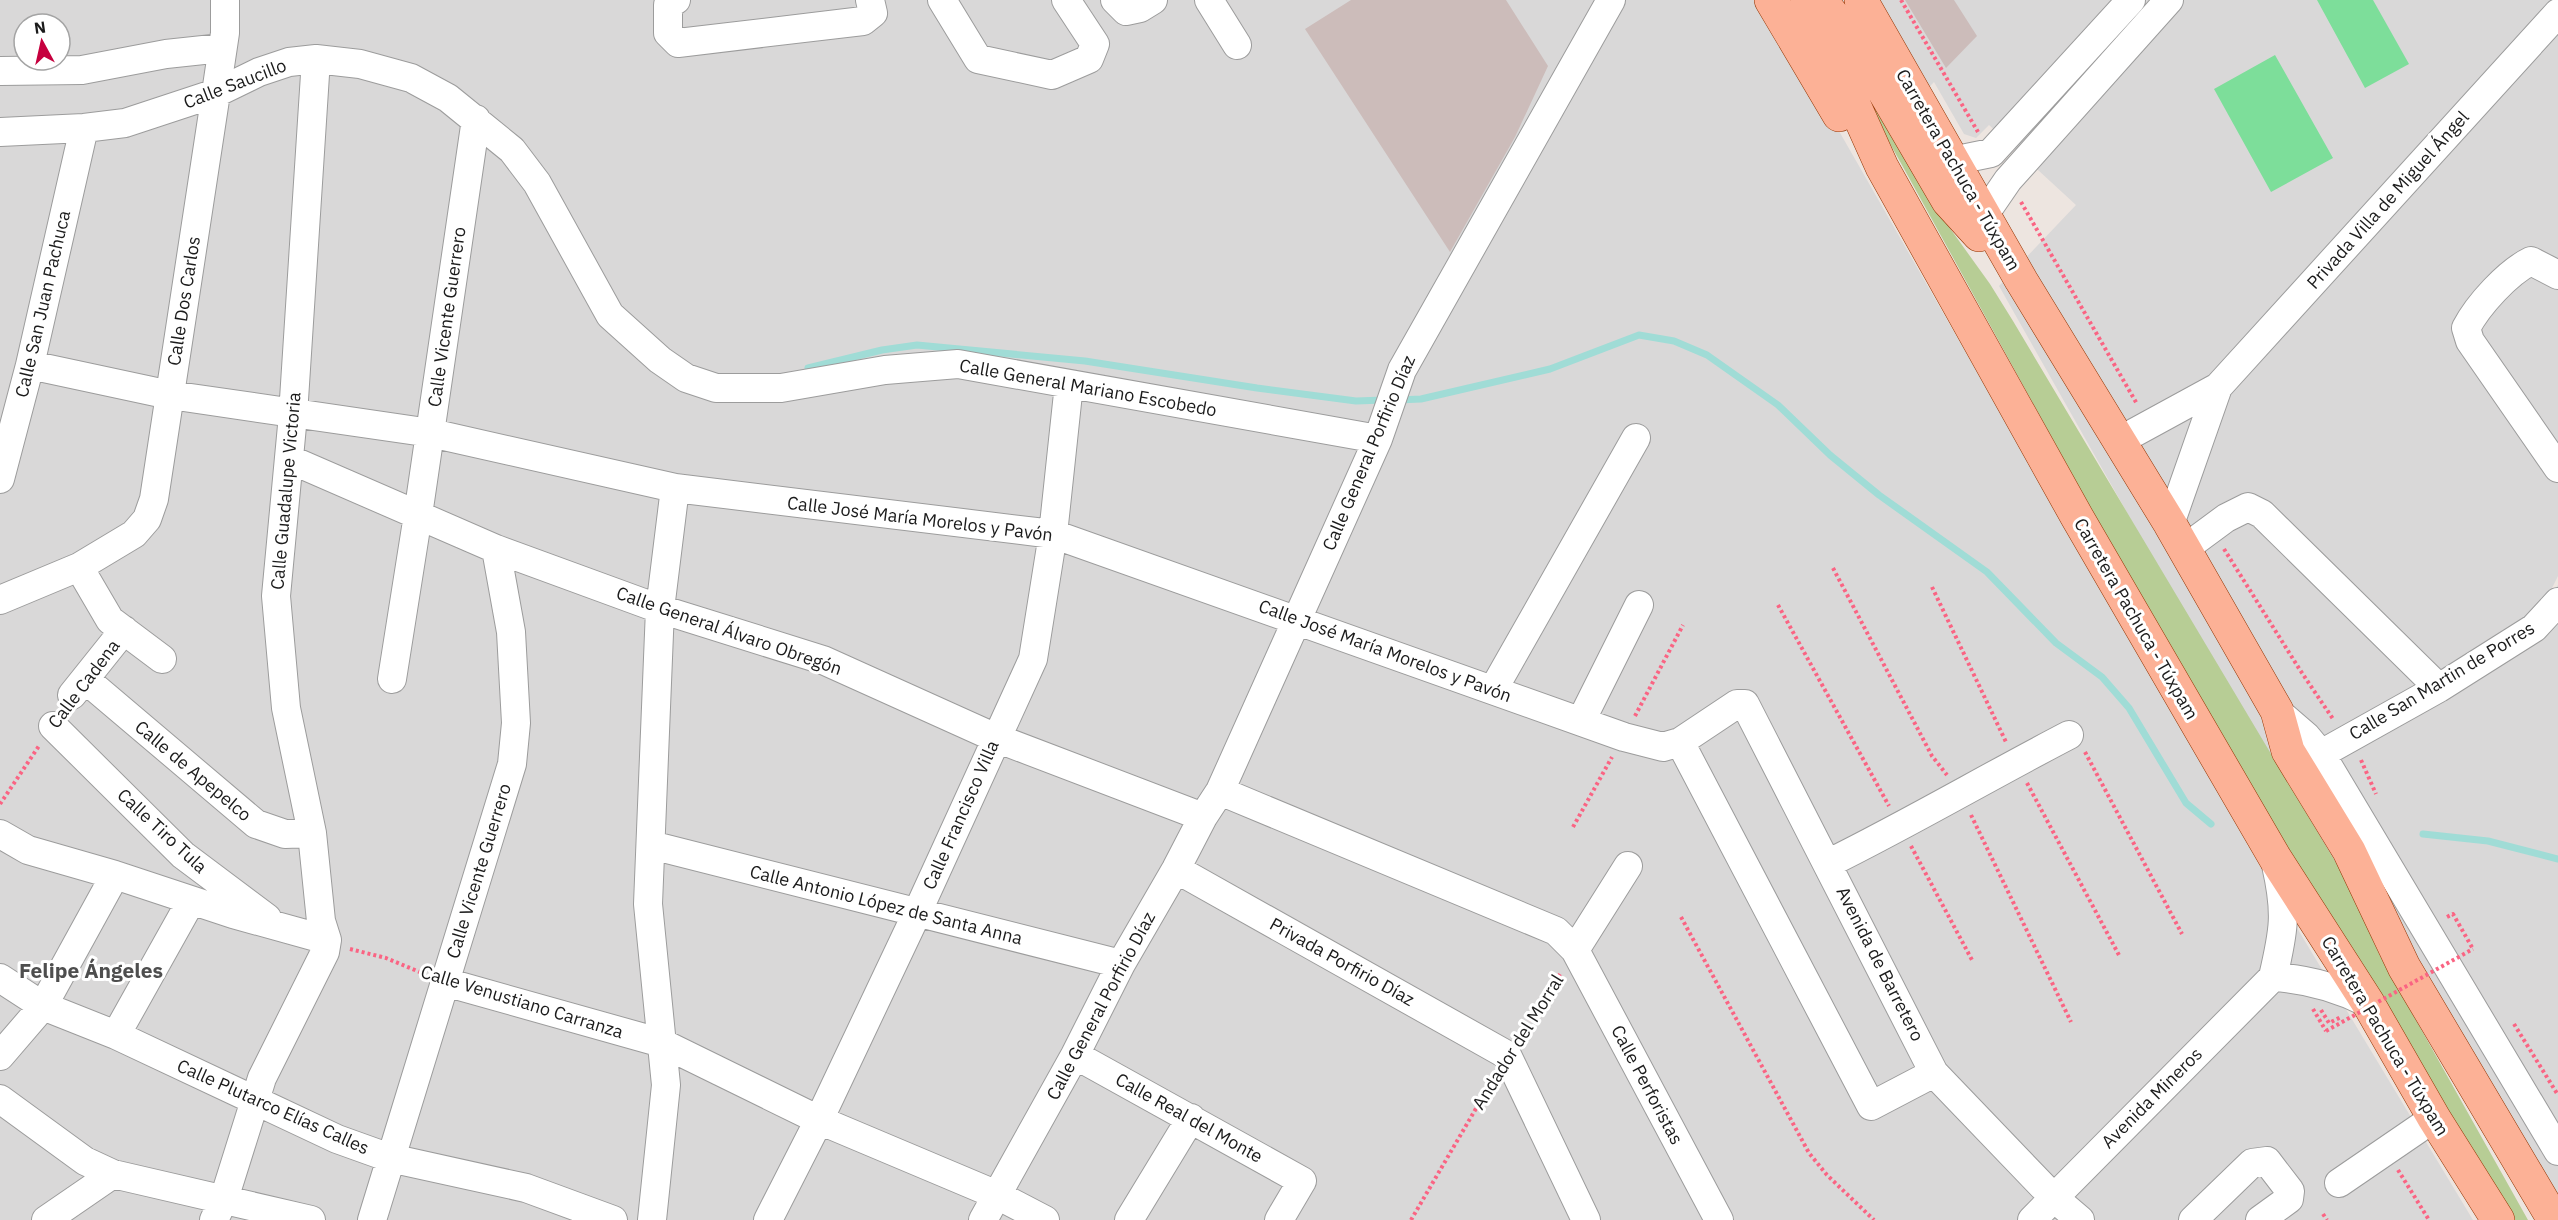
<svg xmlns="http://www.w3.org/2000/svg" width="2558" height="1220" viewBox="0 0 2558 1220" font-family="'IBM Plex Sans',sans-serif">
  <rect width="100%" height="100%" fill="#ede5e0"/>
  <path fill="#d9d8d8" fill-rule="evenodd" d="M0,0H1615L1403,377L1296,626L977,1220H0ZM24,24H60V60H24Z
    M1620,0H1764L2262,870L2473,1220H979L1301,626L1413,370Z
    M1828,0H2558V576L2551,590L2518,635L2281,785L1999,286L2076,205L1989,125L1976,138L1964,134L1934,82L1897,121Z
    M2558,585V1220H2542L2283,788L2522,642Z"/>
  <path fill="#b7cd95" d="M1850,64L1944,220L1990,284L2013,321L2345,878L2380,956L2528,1220H2511C2416,1062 2318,906 2226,746C2096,524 1976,296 1850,72Z"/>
  <path fill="#7dde9a" d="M2317,0H2373L2409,64L2365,88Z
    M2275,55L2333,158L2271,192L2214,89Z"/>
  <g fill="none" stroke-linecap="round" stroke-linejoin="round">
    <path stroke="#a0dcd6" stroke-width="7" d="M808,368L882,350L917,345L1085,361L1257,388L1356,401L1384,400
      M1398,400L1421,399L1550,369L1639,335L1674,341L1707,355L1778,405L1830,455L1879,495L1987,572L2056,643L2102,677L2129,708L2186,803L2211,824
      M2423,834L2488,841L2558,859"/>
  </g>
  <path fill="#ccbcba" d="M1351,0H1506L1548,66L1515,137L1450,252L1305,29Z
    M1905,0H1954L1977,36L1946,68Z"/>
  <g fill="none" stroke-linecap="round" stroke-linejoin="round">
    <g stroke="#9c9c9c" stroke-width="30">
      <path id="minor" d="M676,0L668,5V33L678,43L863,21L873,13L870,0
        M942,0L978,59L1052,75L1089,59L1095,44L1066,0
        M1115,0L1126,11L1140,8L1153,0
        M1209,0L1237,45
        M0,71L82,70L166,54L222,48
        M0,132L84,128L125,123L216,93L259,72L289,62L316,59L360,64L411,78L448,98L512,150L537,183L610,315L660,360L686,378L716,388H781L885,370L958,364L1378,439
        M1952,161L1991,153L2131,0
        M1984,215L2008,180L2169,0
        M2558,275L2531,261C2508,272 2478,305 2466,328L2470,341L2558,468
        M30,365L170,395L431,433L675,488L1053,534L1624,737L1663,747L1680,742L1737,704H1745L1934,1073L2053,1197L2080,1220
        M2119,441L2218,387L2558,13
        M289,459L496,549L660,609L823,660L996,738L1203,817
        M0,479L30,365L84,128
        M2170,524L2218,387
        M2184,549L2226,518L2248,507L2262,514L2439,688
        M79,567L110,620L162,659
        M0,600L79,567L134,534L147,519L154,499L216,93L225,33V0
        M392,679L418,515L476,119
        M86,680L256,824L285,834L312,833
        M1493,690L1636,438
        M72,695L124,630
        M2277,711L2306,736L2321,754L2558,1151
        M1581,721L1639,605
        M53,726L183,855L267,918
        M1680,742L1871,1106L1934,1073
        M2321,754L2439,688L2534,628L2558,602
        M1220,791L1556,931L1575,950L1719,1220
        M0,834L28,850L115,875L233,914L327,940
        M651,845L1121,964
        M1829,863C1910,823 1988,777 2069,735
        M1176,869L1507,1055L1586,1220
        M1575,950L1628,866
        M2273,977C2308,979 2337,987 2368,1003
        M0,978L43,1006L116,1035L337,1139L390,1158L526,1188L613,1220
        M445,982L662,1043L819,1120L997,1195L1045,1220
        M116,1035L191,901
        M1075,1055L1302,1181L1279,1220
        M0,1056L43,1006L115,875
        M0,1099L85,1161L113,1174L311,1220
        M2339,1183L2434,1118
        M46,1220L113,1174
        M214,1220L224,1199L262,1078L325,952L327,940L321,921L312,833L286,708L276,596L293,415L316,59
        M372,1220L512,764L516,723L511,632L496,549
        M652,1220L666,1085L648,904L660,609L675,488
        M768,1220L819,1120L917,913L1033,659L1053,534L1069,384
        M983,1220L1075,1055L1121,964L1176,869L1203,817L1220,791L1378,439L1402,370L1611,0
        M1129,1220L1191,1118
        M2032,1220L2273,977C2284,930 2287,913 2276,865
        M2193,1220L2252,1163L2267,1161L2290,1191L2289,1199L2260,1220"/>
    </g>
    <g stroke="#923400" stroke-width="34">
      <path id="major" d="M1771,0L1839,115
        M1807,0L1882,167L2077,517L2275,858L2368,1003L2434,1118L2498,1220
        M1821,0L1864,57L1948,201L1979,235
        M1861,0L2021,280L2170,524L2277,711L2288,751L2349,851L2404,967L2554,1220"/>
    </g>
    <path stroke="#fa6483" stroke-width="4" stroke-dasharray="3 3" stroke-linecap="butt" d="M1901,0L1978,132
      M2021,202L2137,404
      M2224,549L2300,670L2333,719
      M1833,568L1932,756L1947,775
      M1932,587L2006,742
      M1778,605L1889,806
      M1635,716L1683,625
      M2085,752L2182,934
      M2361,760L2376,794
      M2027,783L2120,957
      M0,804L39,746
      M1971,815L2071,1022
      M1573,827L1612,757
      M1911,846L1972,960
      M1681,917L1809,1153L1827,1175L1874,1220
      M2447,917L2453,914L2473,949
      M350,949L386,958L422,973
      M2313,1009L2326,1031
      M2321,1010L2329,1023L2341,1017
      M2514,1024L2558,1095
      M1520,1036L1560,974
      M2398,1170L2429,1220
      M2323,1214L2327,1220
      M1411,1220L1492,1081"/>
    <use href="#minor" stroke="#fff" stroke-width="28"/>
    <use href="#major" stroke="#fcb196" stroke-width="33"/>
    <path stroke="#fa6483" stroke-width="4" stroke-dasharray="3 3" stroke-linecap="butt" d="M2326,1031L2473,949"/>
  </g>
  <g text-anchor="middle" stroke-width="6" stroke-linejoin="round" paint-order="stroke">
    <g font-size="18" fill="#1b1b1b" stroke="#fff">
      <text transform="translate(235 84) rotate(-21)" y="6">Calle Saucillo</text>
      <text transform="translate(1958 170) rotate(60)" y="6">Carretera Pachuca - Túxpam</text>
      <text transform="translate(2388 200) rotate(-48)" y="6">Privada Villa de Miguel Ángel</text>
      <text transform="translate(184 301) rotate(-81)" y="6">Calle Dos Carlos</text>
      <text transform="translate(43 304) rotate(-77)" y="6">Calle San Juan Pachuca</text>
      <text transform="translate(447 317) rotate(-82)" y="6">Calle Vicente Guerrero</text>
      <text transform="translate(1088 388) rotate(10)" y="6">Calle General Mariano Escobedo</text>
      <text transform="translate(1369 453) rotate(-67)" y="6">Calle General Porfirio Díaz</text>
      <text transform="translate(286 491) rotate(-85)" y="6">Calle Guadalupe Victoria</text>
      <text transform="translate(920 519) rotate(7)" y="6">Calle José María Morelos y Pavón</text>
      <text transform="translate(2136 619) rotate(60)" y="6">Carretera Pachuca - Túxpam</text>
      <text transform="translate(729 631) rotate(19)" y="6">Calle General Álvaro Obregón</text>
      <text transform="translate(1385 651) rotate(20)" y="6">Calle José María Morelos y Pavón</text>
      <text transform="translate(2442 681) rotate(-31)" y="6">Calle San Martin de Porres</text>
      <text transform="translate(84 684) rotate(-53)" y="6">Calle Cadena</text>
      <text transform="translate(193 771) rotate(40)" y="6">Calle de Apepelco</text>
      <text transform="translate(961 815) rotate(-66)" y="6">Calle Francisco Villa</text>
      <text transform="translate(162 831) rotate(43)" y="6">Calle Tiro Tula</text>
      <text transform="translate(479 871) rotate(-73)" y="6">Calle Vicente Guerrero</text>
      <text transform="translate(886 905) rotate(14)" y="6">Calle Antonio López de Santa Anna</text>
      <text transform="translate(1342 962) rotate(29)" y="6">Privada Porfirio Díaz</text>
      <text transform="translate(1880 964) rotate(63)" y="6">Avenida de Barretero</text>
      <text transform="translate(522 1002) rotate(17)" y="6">Calle Venustiano Carranza</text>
      <text transform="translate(1101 1006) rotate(-62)" y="6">Calle General Porfirio Díaz</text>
      <text transform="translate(2385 1036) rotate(59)" y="6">Carretera Pachuca - Túxpam</text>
      <text transform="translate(1518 1042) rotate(-58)" y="6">Andador del Morral</text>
      <text transform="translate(1647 1085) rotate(62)" y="6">Calle Perforistas</text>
      <text transform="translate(2152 1098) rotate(-45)" y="6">Avenida Mineros</text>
      <text transform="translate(273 1107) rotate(24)" y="6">Calle Plutarco Elías Calles</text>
      <text transform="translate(1189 1118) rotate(29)" y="6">Calle Real del Monte</text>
    </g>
    <g font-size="21" font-weight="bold" fill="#4e4e4e" stroke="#fff">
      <text x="91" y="978">Felipe Ángeles</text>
    </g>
  </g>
  <g transform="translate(42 42) rotate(352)"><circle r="28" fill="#ffffff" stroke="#a4a4a4" stroke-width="1.5"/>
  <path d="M0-4.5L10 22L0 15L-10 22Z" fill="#c6003e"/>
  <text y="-9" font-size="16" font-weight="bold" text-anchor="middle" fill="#1b1b1b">N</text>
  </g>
</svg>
